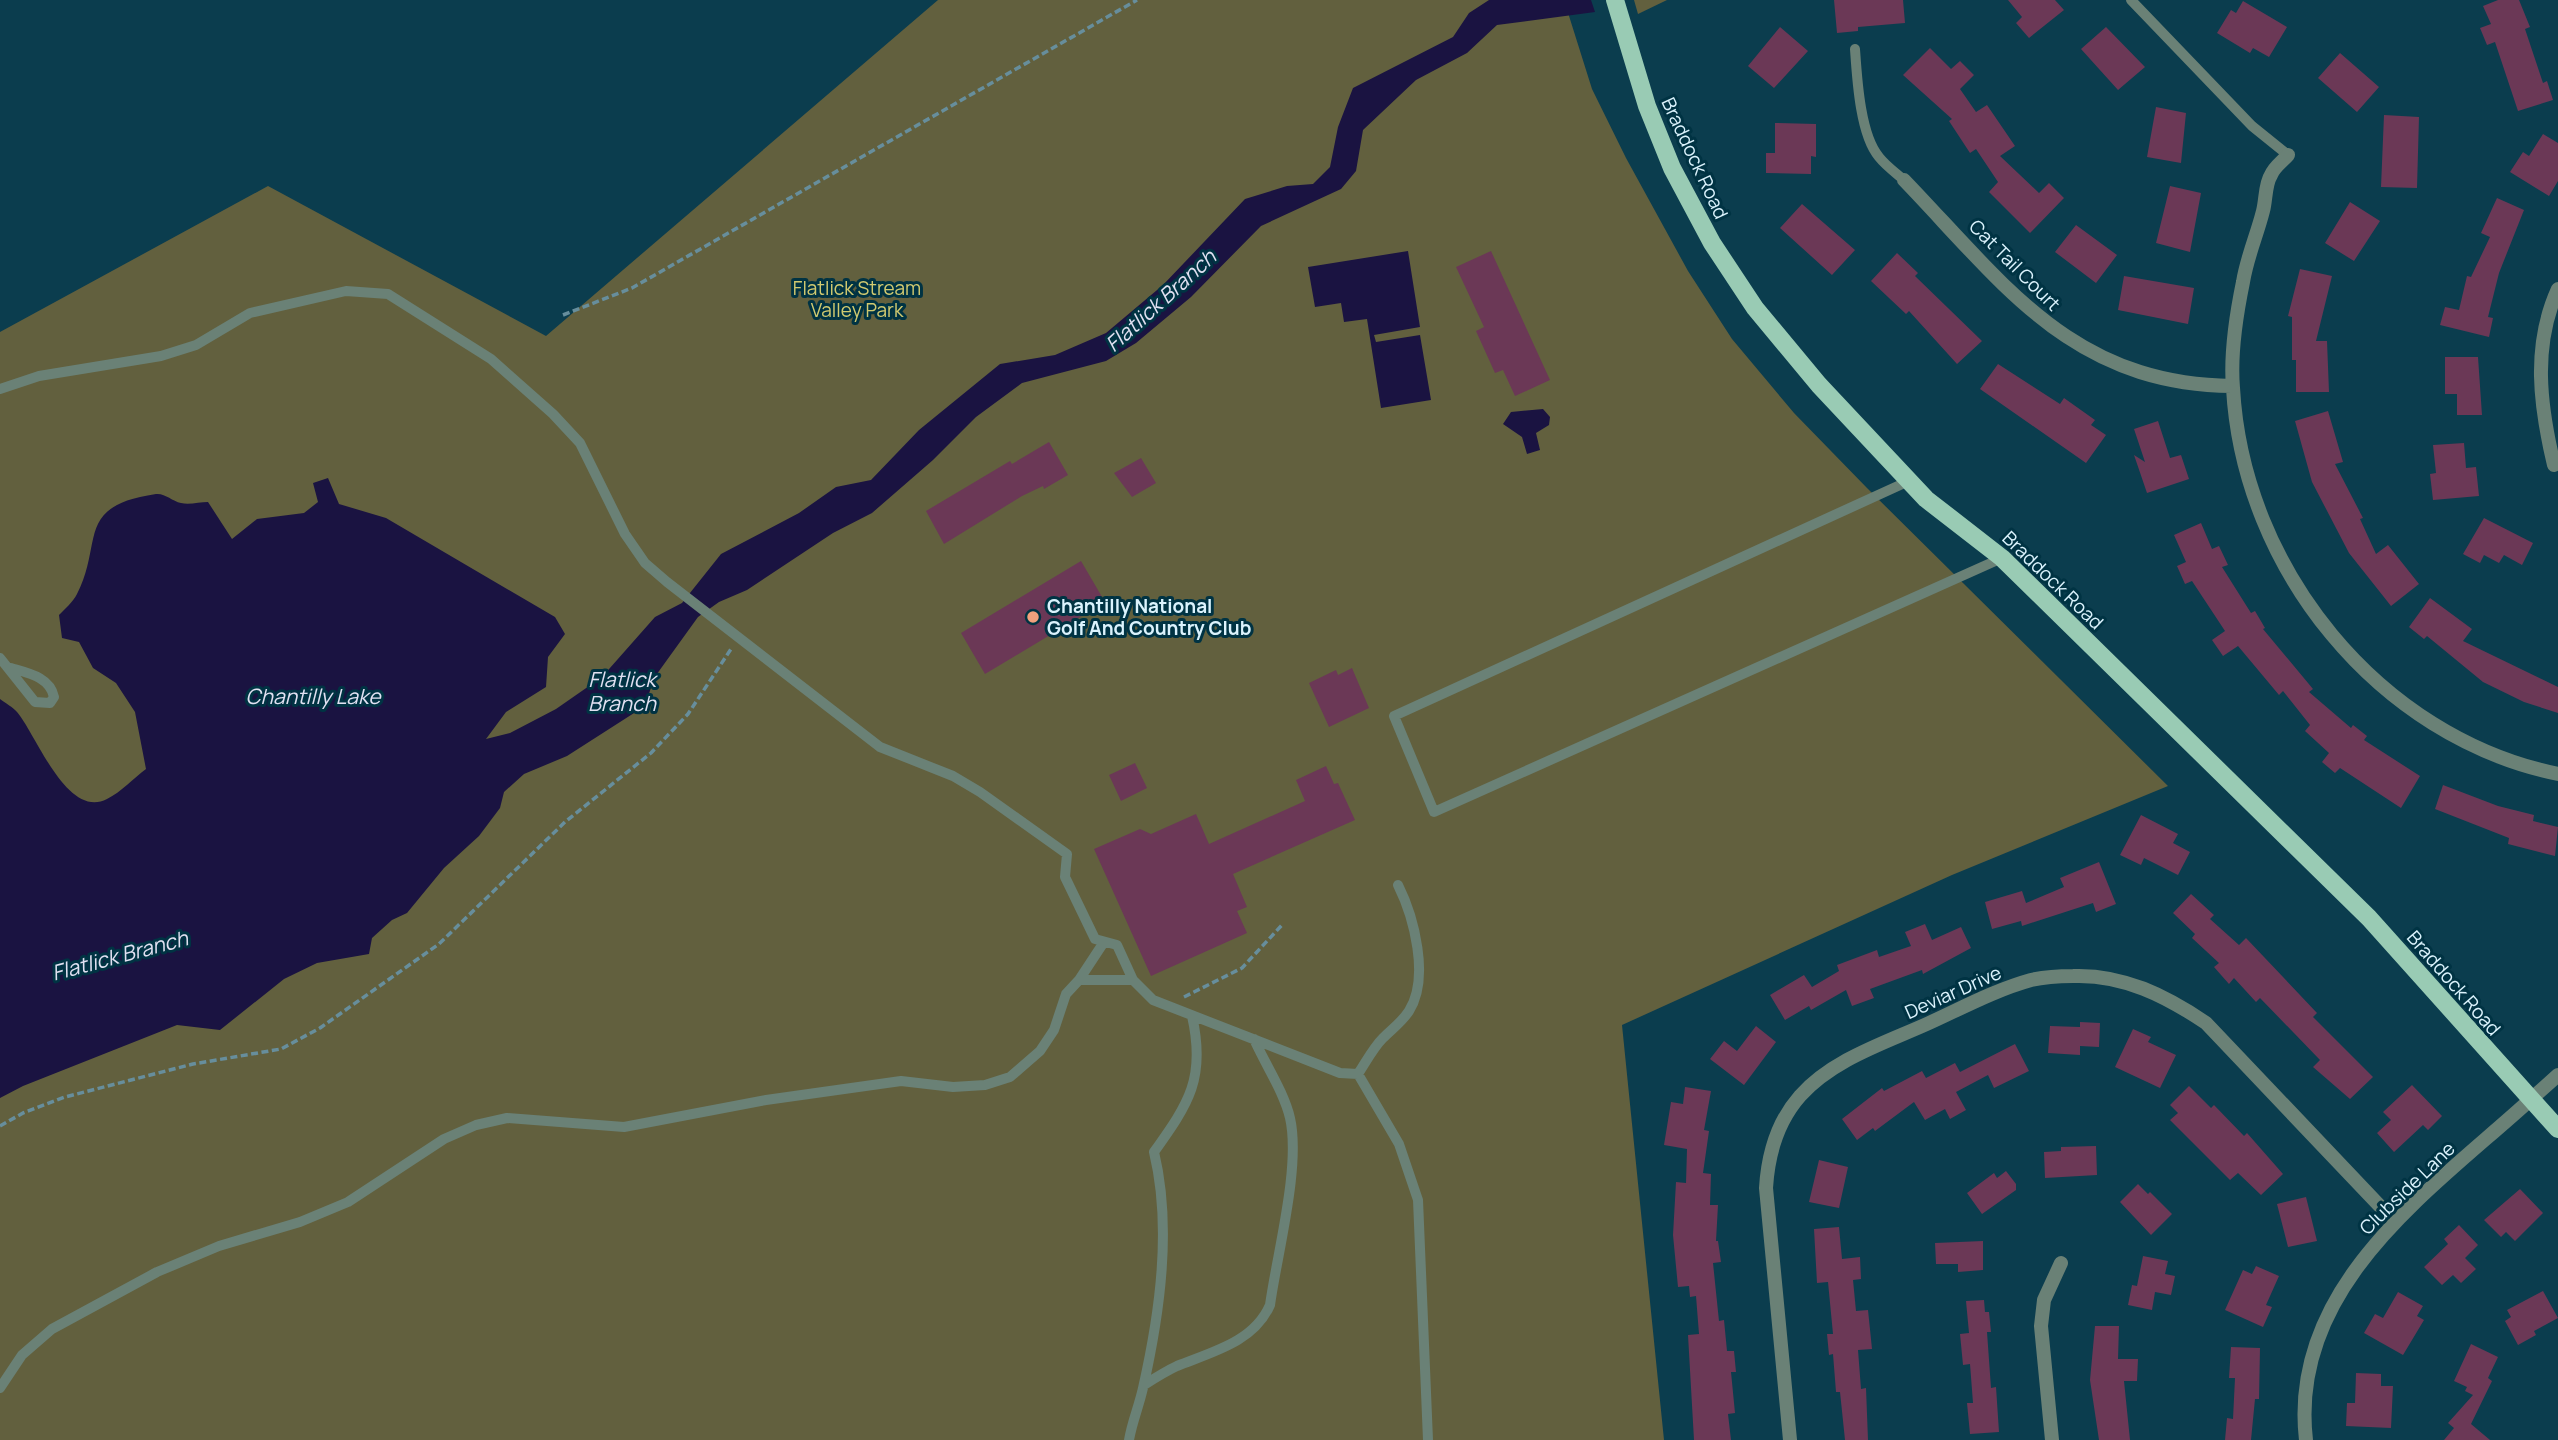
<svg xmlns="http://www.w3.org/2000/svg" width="2558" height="1440" viewBox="0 0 2558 1440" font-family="Manrope,sans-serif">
  <rect width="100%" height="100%" fill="#0b3d4e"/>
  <path fill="#62603e" d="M938,0H1564L1592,89L1626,158L1688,271L1732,339L1794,413L1867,488L2168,786L1952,875L1622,1025L1664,1440H0V332L268,186L546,336Z
    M1634,0H1667L1638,14Z"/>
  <path fill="#1a1341" d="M1489,0H1591L1595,12L1497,25L1467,53L1416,80L1363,130L1356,171L1341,189L1261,226L1191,297L1136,343L1106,361L1022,383L976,417L933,460L872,513L833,533L747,590L719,602L698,617L654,678L645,706L567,756L524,774L504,792L500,808L479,836L444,868L407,913L392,920L372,938L369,954L317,963L284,979L220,1030L177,1025L23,1086L0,1098V699C5,703 13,707 17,712C36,734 67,820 107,799C121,792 134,778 146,769L135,712L116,683L93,668L79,642L62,638L59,615C65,609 73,602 77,594C104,542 74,506 156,494C165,493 172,501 181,503C189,505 200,502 208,502L232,539L257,519L304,513L318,502L313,483L328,478L339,504L386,518L555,617L565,634L548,657L546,687L506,712L486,739L510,733L556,709L602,677L655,617L682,603L721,554L799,513L836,487L871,480L919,430L1000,364L1055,355L1106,333L1163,285L1245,199L1287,186L1313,184L1330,167L1338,127L1353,88L1453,37L1469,13Z
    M1408,251L1420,327L1374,335L1376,342L1420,335L1431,400L1381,408L1367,319L1344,322L1341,303L1315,307L1308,267Z
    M1543,409L1550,417L1549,425L1536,433L1540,450L1527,454L1522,437L1503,424L1511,412Z"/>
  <path fill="#6b3856" d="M1834,0H1903L1905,23L1858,27V31L1837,33Z
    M2008,0H2055L2064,10L2029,38L2016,23L2022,17Z
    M2498,0H2519L2530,27L2525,29L2543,83L2547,81L2553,100L2518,111L2495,42L2487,45L2480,28L2491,24L2483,6Z
    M2243,1L2287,27L2269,57L2253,48L2250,53L2217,33L2231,10L2236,13Z
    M1780,27L1808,51L1774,88L1748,66Z
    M2106,27L2145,67L2118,90L2081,49Z
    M1930,48L1951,69L1960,61L1974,75L1960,89L1976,112L1987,105L2015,146L2000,156L2039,193L2049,183L2064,198L2030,233L1989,192L1998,182L1976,149L1970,153L1949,121L1952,119L1903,75Z
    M2340,53L2379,87L2357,112L2318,78Z
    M2156,107L2186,113L2181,163L2147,157Z
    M2384,115L2419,117L2417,188L2381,187Z
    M1775,123L1816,124V157L1811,156V174L1766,173V153H1775Z
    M2543,134L2558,143V181L2549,196L2510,172L2523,152L2529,156Z
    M2170,186L2201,193L2190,252L2156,243Z
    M2497,198L2524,210L2499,273L2488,317L2493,318L2489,337L2440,325L2445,307L2459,310L2467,276L2471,277L2490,237L2481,233Z
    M2350,202L2380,221L2354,261L2325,243Z
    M1802,204L1855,250L1832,275L1780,228Z
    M2076,225L2117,255L2096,283L2055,252Z
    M1491,251L1550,380L1515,396L1503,370L1495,373L1476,331L1484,327L1456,267Z
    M1897,253L1918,273L1915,276L1982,341L1957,364L1909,311L1906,314L1871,281Z
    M2300,269L2332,276L2316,341H2327L2329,392H2296V360H2292V317L2288,316Z
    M2124,276L2194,288L2188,324L2118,310Z
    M2445,357H2478L2482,415H2457V394H2445Z
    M1998,364L2060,404L2064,398L2095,420L2091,425L2106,435L2086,463L1980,389Z
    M2328,411L2343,462L2335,464L2363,518L2360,519L2376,554L2388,545L2419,584L2391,606L2349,553L2312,482L2295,421Z
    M2158,421L2170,458L2181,455L2189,479L2147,493L2134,455L2145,462L2134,429Z
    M1049,442L1068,475L1044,489L1043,486L1022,496L944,544L926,511L1010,461L1012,464Z
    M2464,443L2466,468L2476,467L2479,496L2433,500L2430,474L2436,473L2433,445Z
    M1141,458L1156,483L1132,497L1114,473Z
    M2484,518L2533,543L2522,565L2504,555L2499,563L2484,555L2480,563L2463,554Z
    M2201,523L2212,549L2219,546L2228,565L2222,567L2251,613L2255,611L2265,628L2263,629L2313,689L2309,692L2351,728L2353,725L2367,736L2364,740L2420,776L2401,808L2340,768L2335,773L2322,762L2329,753L2305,731L2310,725L2283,691L2279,695L2238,646L2223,656L2212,640L2225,631L2192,581L2185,584L2177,566L2186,562L2174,535Z
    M1081,561L1105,602L985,674L961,633Z
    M2430,598L2472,629L2463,641L2558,687V713L2524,702L2483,682L2427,636L2424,639L2409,627Z
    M1352,668L1369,708L1329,727L1309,683L1336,670L1338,675Z
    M1135,763L1147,788L1121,801L1109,775Z
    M1326,766L1334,784L1338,783L1355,820L1233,874L1247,907L1237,911L1247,933L1151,976L1094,849L1140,829L1151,834L1196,814L1209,844L1305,801L1296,780Z
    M2443,785L2498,806L2534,815L2533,821L2558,827L2555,856L2508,844L2509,838L2435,809Z
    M2141,815L2178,834L2173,843L2190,852L2178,875L2144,858L2141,865L2120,855Z
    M2099,862L2116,904L2096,912L2093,903L2022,926L2021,921L1992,929L1985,902L2022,891L2026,903L2064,887L2060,878Z
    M2191,894L2214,915L2210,919L2239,945L2246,938L2317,1013L2313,1017L2373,1077L2350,1099L2313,1067L2320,1060L2260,998L2256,1002L2234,978L2229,984L2214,967L2219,963L2192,938L2195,934L2173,913Z
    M1925,924L1932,940L1961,927L1971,948L1923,974L1922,970L1870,989L1874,998L1852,1006L1846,990L1811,1010L1809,1006L1785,1020L1770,995L1804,975L1812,987L1839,971L1837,965L1877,950L1879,957L1911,946L1905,932Z
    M2080,1022L2100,1023L2099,1047L2080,1046V1055L2048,1053L2050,1026L2080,1027Z
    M1756,1026L1776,1042L1744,1085L1710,1059L1724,1041L1737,1051Z
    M2133,1029L2151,1037L2148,1042L2176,1055L2160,1088L2115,1067Z
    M2015,1044L2029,1071L1994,1088L1988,1075L1956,1092L1966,1110L1950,1119L1945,1109L1925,1120L1914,1102L1875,1131L1873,1128L1857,1140L1842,1119L1882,1088L1884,1091L1922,1071L1926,1078L1955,1063L1960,1072Z
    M2412,1085L2442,1116L2428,1130L2423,1125L2394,1152L2377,1133L2391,1120L2383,1112Z
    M2189,1086L2211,1108L2214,1105L2244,1136L2247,1133L2283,1174L2261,1195L2238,1173L2230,1180L2170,1120L2178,1113L2170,1105Z
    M1685,1087L1711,1091L1704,1130L1709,1131L1703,1173L1711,1174L1710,1205H1718L1716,1241H1718L1721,1262L1713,1263L1719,1321L1724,1320L1727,1351H1734L1736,1372H1731L1735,1413L1728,1414L1731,1440H1694L1688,1335L1699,1334L1696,1296L1690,1297L1689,1286L1678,1287L1673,1235L1676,1182L1686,1183L1687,1149L1664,1145L1671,1102L1683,1104Z
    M2096,1146L2097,1175L2045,1178L2044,1152L2061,1151V1147Z
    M1819,1160L1848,1167L1839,1208L1809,1202Z
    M2006,1171L2016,1184V1190L1982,1214L1967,1193L1994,1173L1997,1178Z
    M2138,1184L2148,1194L2150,1192L2172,1214L2151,1235L2120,1202Z
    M2520,1189L2543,1213L2515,1241L2506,1232L2501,1237L2484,1220Z
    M2306,1197L2317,1241L2288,1247L2277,1204Z
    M2459,1225L2478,1245L2465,1258L2476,1269L2461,1283L2453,1275L2442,1285L2424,1267L2448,1244L2444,1239Z
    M1839,1227L1842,1259L1860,1257L1861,1279L1853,1280L1856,1311L1868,1310L1872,1349L1858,1350L1861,1389L1866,1388L1868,1440H1845L1840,1392H1836L1833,1354L1829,1355L1827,1334H1833L1828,1282L1817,1283L1814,1229Z
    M1983,1241V1270L1958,1272V1264H1936L1935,1243Z
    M2143,1256L2168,1261L2165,1274L2175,1276L2171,1295L2155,1292L2152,1310L2128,1305L2132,1285L2137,1286Z
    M2256,1266L2279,1276L2266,1305L2272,1307L2263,1327L2225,1310L2243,1270L2252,1274Z
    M2543,1291L2558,1318L2534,1331L2536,1335L2518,1345L2505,1321L2511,1317L2507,1310Z
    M2398,1292L2423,1306L2417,1316L2424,1320L2403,1355L2364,1333L2375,1314L2383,1318Z
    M1984,1300L1985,1312H1989L1991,1332H1987L1991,1388L1996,1387L1999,1432L1970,1434L1967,1403H1973L1970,1364L1963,1365L1960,1334L1969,1333L1966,1301Z
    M2095,1326H2119L2118,1359H2138L2137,1381H2124L2130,1440H2099L2090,1380Z
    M2471,1344L2498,1357L2488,1378L2492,1381L2471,1424L2490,1440H2444L2454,1428L2448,1423L2473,1395L2465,1391L2467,1387L2454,1381Z
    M2231,1347L2260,1348L2259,1399H2255L2251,1440H2225L2227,1418L2233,1419L2235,1378H2229Z
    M2356,1373L2381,1374V1386H2393L2391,1428L2346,1426L2347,1403H2355Z"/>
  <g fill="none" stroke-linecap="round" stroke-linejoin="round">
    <path stroke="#678e9c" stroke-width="3.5" stroke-dasharray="7 3.5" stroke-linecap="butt" d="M563,315L632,288L1137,0
      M1184,997L1242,968L1282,925
      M0,1126L23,1113L65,1097L193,1064L281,1049L320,1028L439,944L565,822L651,753L688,714L731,649"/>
    <path stroke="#6a8176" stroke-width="10" d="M2131,0L2252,126L2288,155
      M1855,49C1857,78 1860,135 1879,157C1886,166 1896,173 1904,180
      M0,389L39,376L161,356L196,345L250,313L346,291L388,294L491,359L553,414L580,443L625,534L645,563L667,582L880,747L953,776L980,792L1067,854L1065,877L1095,939L1117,945L1133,980L1153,1000L1340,1073L1358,1074C1366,1062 1373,1048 1383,1038C1392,1029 1402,1022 1409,1011C1430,978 1414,917 1398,885
      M1911,480L1394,716L1434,812L2002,558
      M0,658L35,702L50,703L54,697C50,677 28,673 11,668
      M1104,942L1079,980H1133
      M1358,1074L1399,1144L1418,1200L1428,1440
      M1144,1385C1155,1378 1166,1371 1177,1366C1212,1352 1254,1342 1270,1305C1277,1254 1301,1166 1290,1118C1284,1092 1265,1064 1254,1039
      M0,1388L22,1355L52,1329L157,1272L219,1246L300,1222L348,1202L444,1139L476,1125L507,1118L624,1127L766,1100L901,1081L953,1087L985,1085L1010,1077L1040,1051L1054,1030L1066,994L1079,980
      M1129,1440C1132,1422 1139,1406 1143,1388C1160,1313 1172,1227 1154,1152C1189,1103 1206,1078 1192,1016"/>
    <path stroke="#6a8176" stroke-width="14" d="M2288,155C2283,161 2274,167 2271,175C2265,184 2266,200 2263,211C2257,235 2247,257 2243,282C2236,316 2230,353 2233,388C2243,568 2378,737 2558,774
      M1904,180C2005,285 2072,384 2232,386
      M2554,465C2540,406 2532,346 2558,289
      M1790,1440L1766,1188C1768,1155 1778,1121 1800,1096C1833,1059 1885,1043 1929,1023C1962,1008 1995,990 2031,980C2044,977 2060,976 2073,976C2123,974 2166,996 2206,1023L2395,1222
      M2052,1440L2041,1326L2044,1300L2061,1263
      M2306,1440C2288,1286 2430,1191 2530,1100"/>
    <path stroke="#6a8176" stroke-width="14" d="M2530,1100L2558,1075"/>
    <path stroke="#99cbb4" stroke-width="18" d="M1615,0L1647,106L1672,168L1712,243L1755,308L1819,385L1926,499L2002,558L2369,918L2558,1129"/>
  </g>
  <circle fill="#f1a17d" stroke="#003343" stroke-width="2.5" cx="1033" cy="617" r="7"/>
  <g text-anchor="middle" stroke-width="6" stroke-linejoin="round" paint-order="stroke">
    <g font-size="19" fill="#dbf3fd" stroke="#003343">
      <text transform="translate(1695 158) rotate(65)" y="7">Braddock Road</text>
      <text transform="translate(2015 265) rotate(45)" y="7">Cat Tail Court</text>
      <text transform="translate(2053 580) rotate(44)" y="7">Braddock Road</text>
      <text transform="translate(2454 983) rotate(49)" y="7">Braddock Road</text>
      <text transform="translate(1953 992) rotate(-24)" y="7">Deviar Drive</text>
      <text transform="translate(2407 1188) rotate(-44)" y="7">Clubside Lane</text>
    </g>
    <g font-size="19" fill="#d1ca70" stroke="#003343">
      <text x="857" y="295">Flatlick Stream<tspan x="857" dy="22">Valley Park</tspan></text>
    </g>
    <g font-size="19" font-weight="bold" fill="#dbf3fd" stroke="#003343" text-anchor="start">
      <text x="1047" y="613">Chantilly National<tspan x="1047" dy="22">Golf And Country Club</tspan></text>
    </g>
    <g font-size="21" font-style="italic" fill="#e1e1f2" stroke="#003343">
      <text transform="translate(1161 301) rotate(-42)" y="7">Flatlick Branch</text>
      <text x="622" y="687">Flatlick<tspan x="622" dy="24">Branch</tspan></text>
      <text x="313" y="704">Chantilly Lake</text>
      <text transform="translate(120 956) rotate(-15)" y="7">Flatlick Branch</text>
    </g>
  </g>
</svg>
